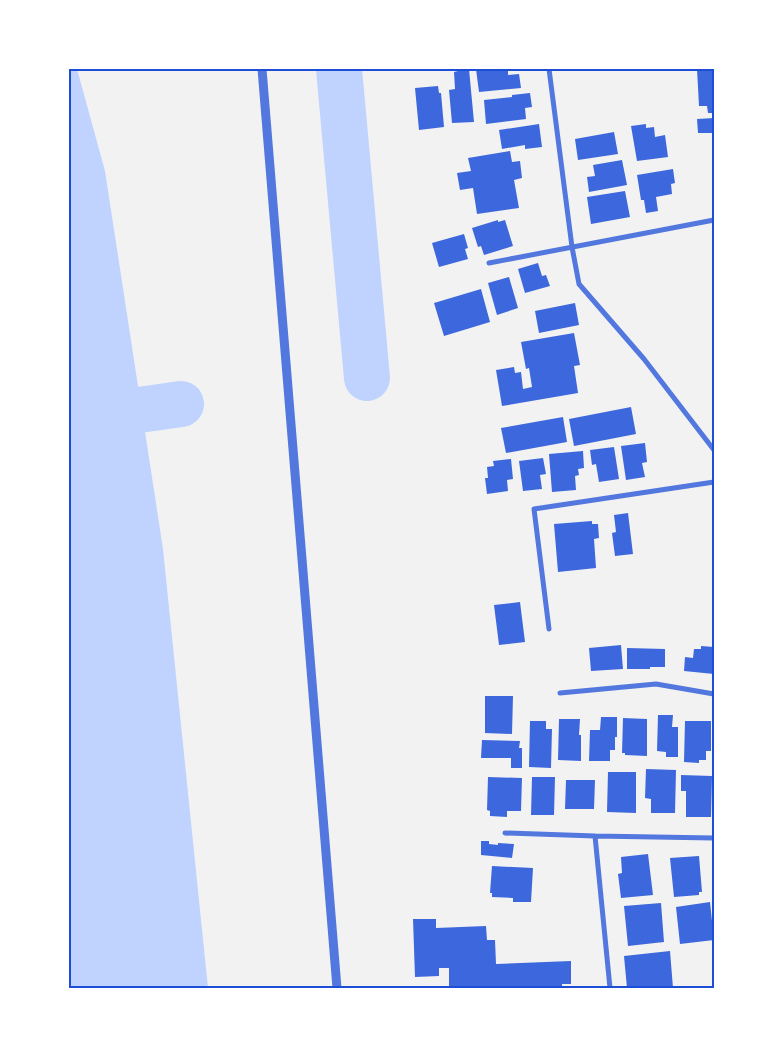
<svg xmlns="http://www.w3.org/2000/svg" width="783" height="1057" viewBox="0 0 783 1057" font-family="Quicksand,sans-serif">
  <rect width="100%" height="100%" fill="#f2f2f2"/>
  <path fill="#bfd3fe" d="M69,69H77L105,171L163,549L208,988H69Z"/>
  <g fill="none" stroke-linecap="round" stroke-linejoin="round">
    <path stroke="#bfd3fe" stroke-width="46" d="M339,69L367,378
      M69,420L181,404"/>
  </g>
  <path fill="#3d67dc" d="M458,69H469L474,122L452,123L449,90L455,89L454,72L458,71Z
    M476,69H508V75L519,74L521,88L479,92Z
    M697,69H714V113H708L707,106H699Z
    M438,86L439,93H441L444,127L419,130L415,88Z
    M530,93L532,107L525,108L526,119L486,124L484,100L512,97V95Z
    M714,118V133H698L697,119Z
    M539,124L542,147L525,149V145L502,149L499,130Z
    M646,124V128L654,127L655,137L665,135L668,157L637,161L631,126Z
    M614,132L618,154L578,160L575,139Z
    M510,151L512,162L520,161L522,178L514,180L519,208L477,214L473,188L460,190L457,173L471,171L468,158Z
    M622,160L627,185L589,192L587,177L595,176L593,165Z
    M673,169L675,183L671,184L672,194L656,197L658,211L646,213L644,200H641L637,175Z
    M625,191L630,217L591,224L587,197Z
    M498,220V222L505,220L513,246L484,255L481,246L478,247L472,228Z
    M464,234L468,248L465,249L468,259L439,267L432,243Z
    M538,263L542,276L546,275L550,286L525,293L518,269Z
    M509,277L518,308L497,315L488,283Z
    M481,289L490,322L444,336L434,303Z
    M575,303L579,325L539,333L535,311Z
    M574,333L580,365L574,366L578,393L502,406L496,370L514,367L515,373L521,372L523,389L532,387L529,368L526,369L521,342Z
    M631,407L636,434L574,446L569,419Z
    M563,417L567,442L506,453L501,428Z
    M645,443L647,462L642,463L645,477L626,480L621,446Z
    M614,447L619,479L599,482L596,464L592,465L590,450Z
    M583,451L584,468L578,469L579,475L575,476L576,490L552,492L549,454Z
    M543,458L546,474L540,475L542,489L523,491L519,461Z
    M511,459L513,479L507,480L508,491L487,494L485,478H488L487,467L494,466L493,461Z
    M628,513L633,554L615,556L612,533L616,532L614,515Z
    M592,521V524H598L599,538L594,539L596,568L558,572L554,524Z
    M520,602L525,642L499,645L494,605Z
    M621,645L623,669L591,671L589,648Z
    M701,646L714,647V674L684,671L685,657L693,658L694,649H701Z
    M627,648L665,649V667H650V669H627Z
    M485,696H513L512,734L485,733Z
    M658,715H673L672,727H678V757H666V752L657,751Z
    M601,717H617V737H615V750H610V761H589L590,730H600Z
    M623,718L647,719V756L625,755V753H622Z
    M559,719H580L579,735H581V761L558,760Z
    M530,721H546V729H552L551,768L529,767Z
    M685,721H711V751H706V760H699V763L684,762Z
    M482,740L520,741L519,748H522V768H511V758H481Z
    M646,769L676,770L675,813H651V799L645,798Z
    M608,772H636V813L607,812Z
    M681,775L712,776L711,817H686V791H681Z
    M488,777L522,778L521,811H507V817L490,816V811L487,810Z
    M532,777H555L554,815H531Z
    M566,780H595L594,809H565Z
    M481,841H489V844L498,845V843L514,844L512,858L481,855Z
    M648,854L653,895L621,898L618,874L622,873L621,857Z
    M699,856L702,892H699V895L674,897L670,858Z
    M492,866L533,868L531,902H513V898L492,897V893H490Z
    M710,902L714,940L680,944L676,907Z
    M661,903L664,942L628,946L624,906Z
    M413,919H436V928L486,926L487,940H495L496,964L571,961V984H562V988H449V968H439V976L415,977Z
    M670,951L673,988H627L624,956Z"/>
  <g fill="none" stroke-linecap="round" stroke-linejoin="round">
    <path stroke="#5277de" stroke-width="5" d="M549,69L572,247L579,284L644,359L714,450
      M489,263L714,220
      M549,629L534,509L714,482
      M560,693L656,684L714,694
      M505,833L595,836
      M610,988L595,836L714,838"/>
    <path stroke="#5277de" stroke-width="9" d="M262,69L337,988"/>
  </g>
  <rect width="783" height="1057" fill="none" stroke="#ffffff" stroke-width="140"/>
  <rect x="70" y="70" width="643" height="917" fill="none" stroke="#1d4ed8" stroke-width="2"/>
</svg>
